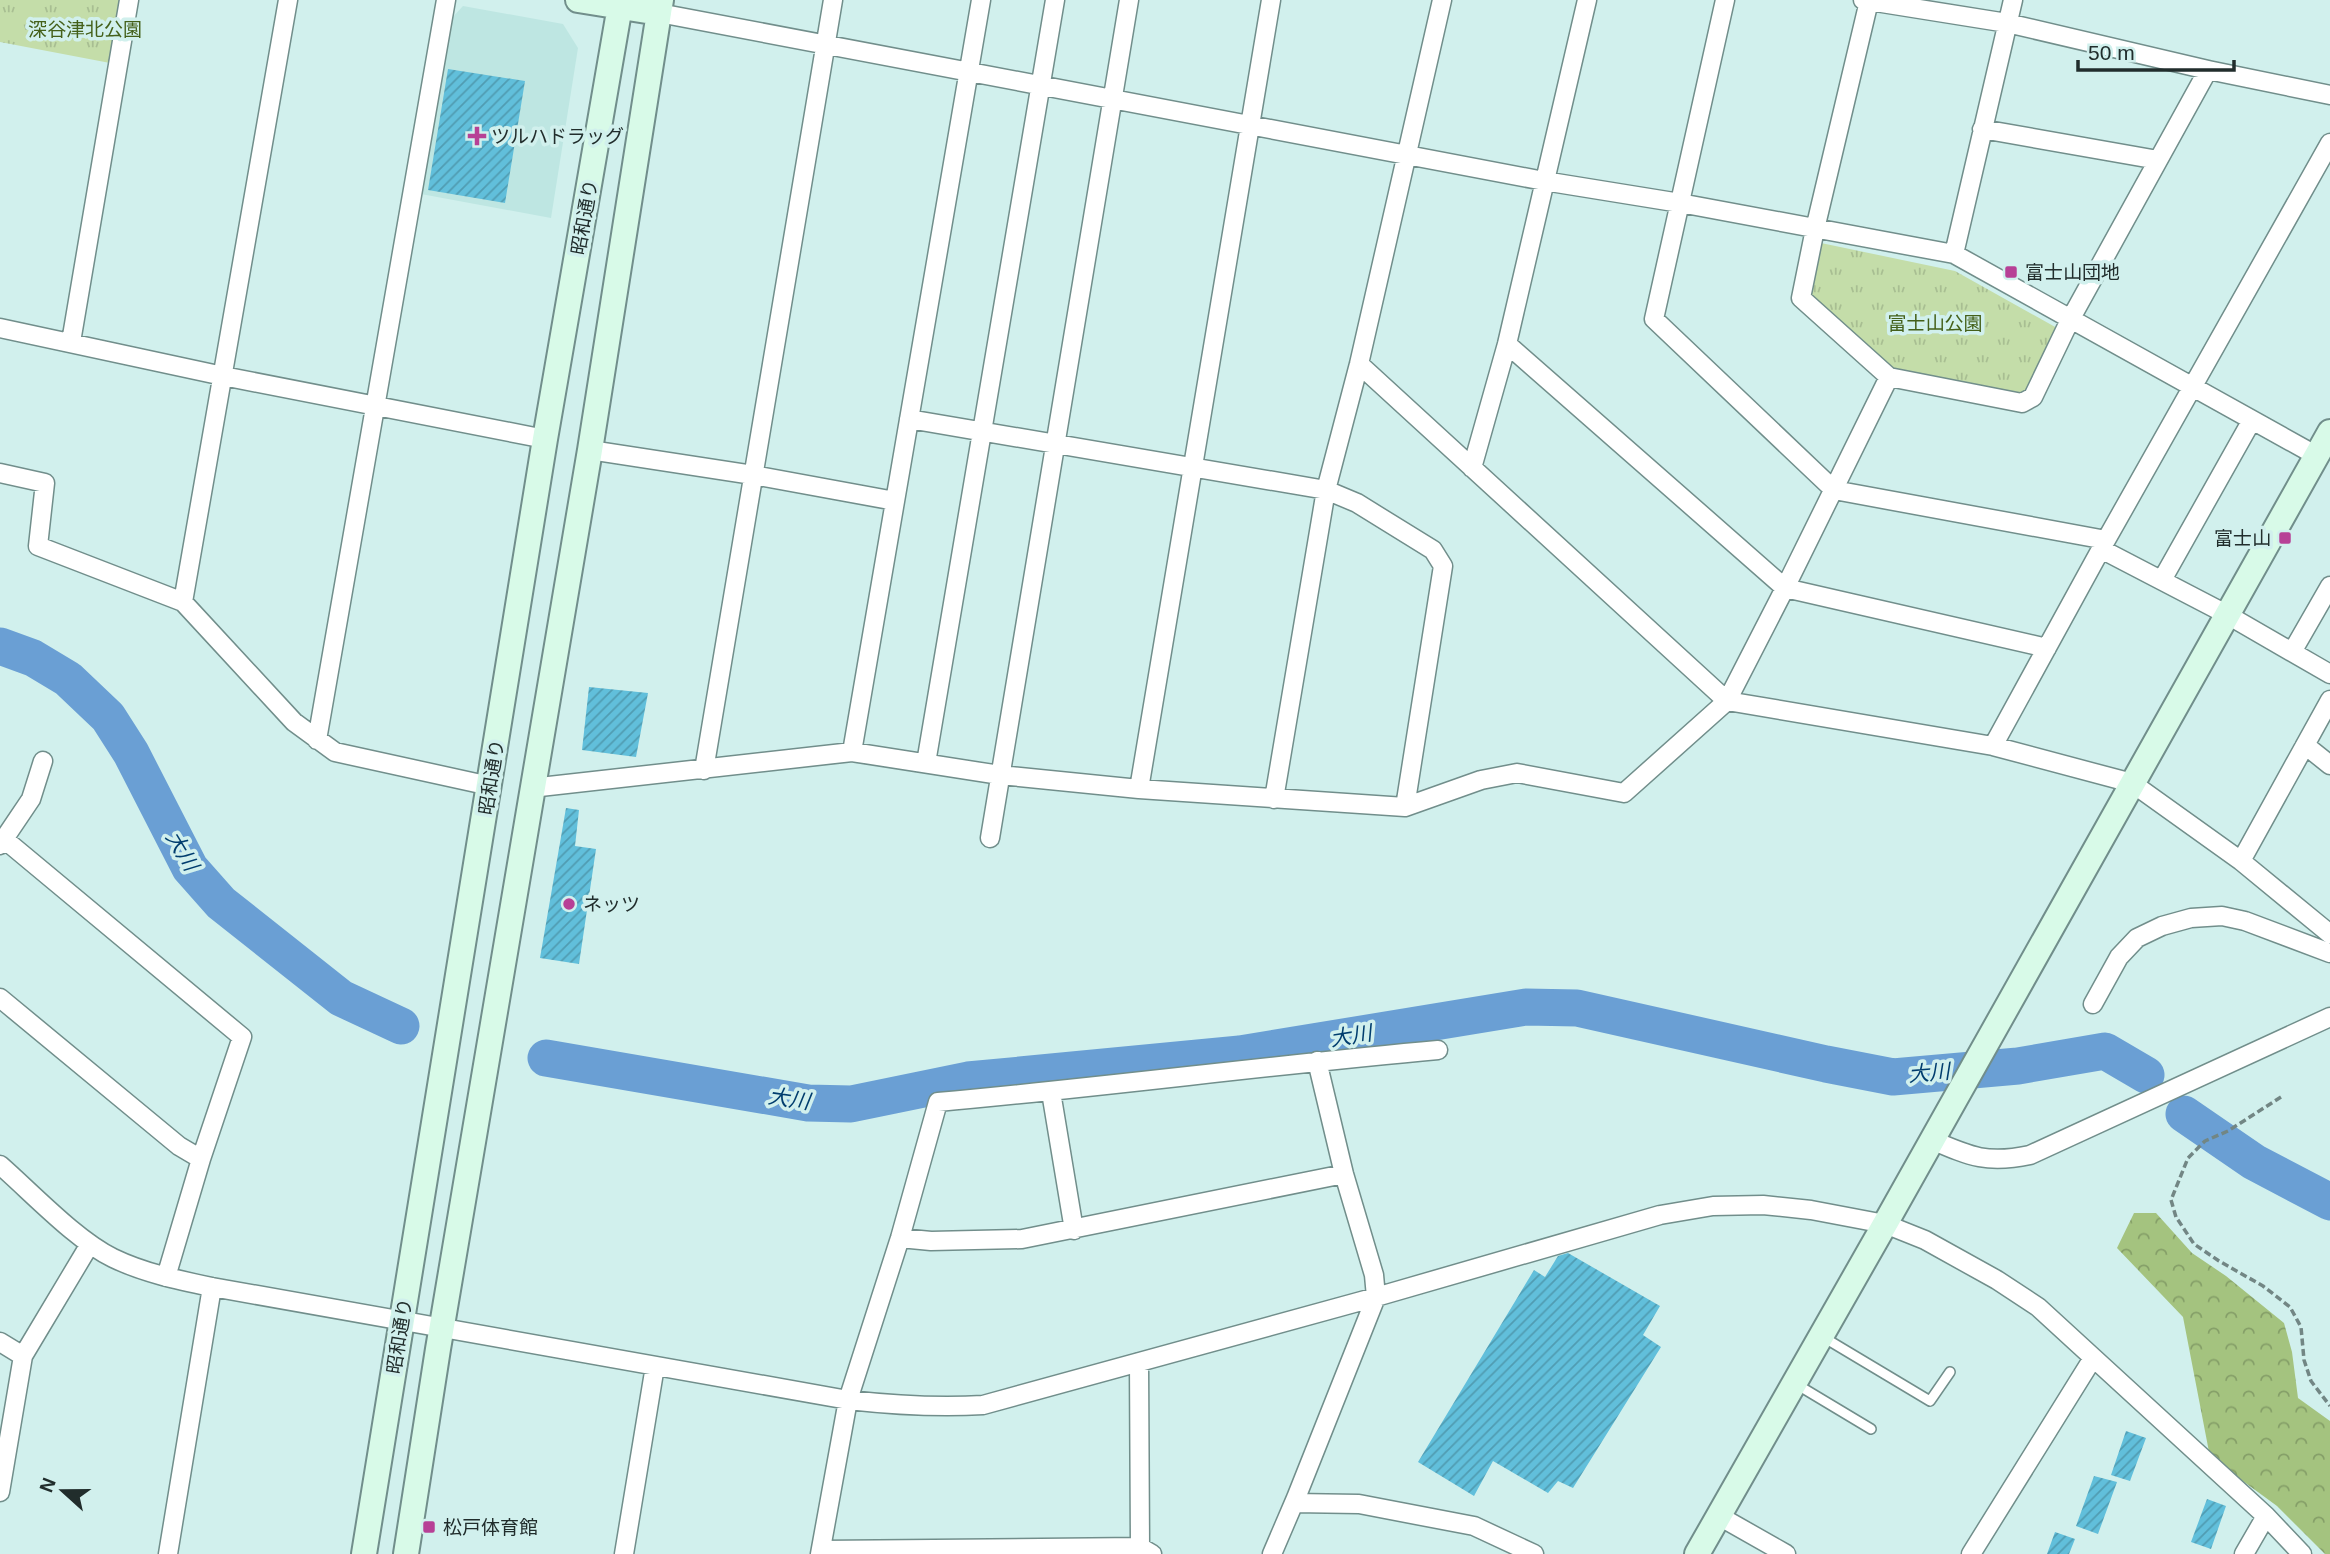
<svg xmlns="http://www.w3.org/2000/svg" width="2330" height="1554" viewBox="0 0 2330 1554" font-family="Arial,'Noto Sans JP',sans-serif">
  <defs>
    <pattern id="forest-crowns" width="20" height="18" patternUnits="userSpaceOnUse" patternTransform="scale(1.75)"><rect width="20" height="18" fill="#a4c37f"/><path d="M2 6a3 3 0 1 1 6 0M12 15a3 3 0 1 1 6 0" fill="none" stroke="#859f68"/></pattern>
    <pattern id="park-tufts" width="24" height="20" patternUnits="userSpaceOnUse" patternTransform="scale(1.75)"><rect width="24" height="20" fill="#c4dda9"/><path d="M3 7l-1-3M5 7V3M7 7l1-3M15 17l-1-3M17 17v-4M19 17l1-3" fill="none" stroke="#a8be92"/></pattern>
    <pattern id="building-hatch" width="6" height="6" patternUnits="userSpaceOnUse" patternTransform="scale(1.75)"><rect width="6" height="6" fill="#61bfdb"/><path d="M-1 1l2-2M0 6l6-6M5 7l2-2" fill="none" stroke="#509cb2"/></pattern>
  </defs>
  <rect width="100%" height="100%" fill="#d1f0ed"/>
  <path fill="#bee6e2" d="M463,6L563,24L578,48L551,218L421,194L451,19Z"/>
  <path fill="url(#forest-crowns)" d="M2134,1213H2156L2192,1253L2226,1276L2284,1323L2292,1352L2298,1398L2330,1421V1554H2325L2277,1506L2210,1457L2183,1317L2117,1248Z"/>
  <path fill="url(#park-tufts)" d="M0,0H120L110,63L0,42Z
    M1821,243L1955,271L2057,328L2025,397L1892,370L1807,297Z"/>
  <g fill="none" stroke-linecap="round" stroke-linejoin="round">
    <path stroke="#6a9fd4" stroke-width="37" d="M0,646L33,658L68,679L108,717L131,753L190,868L221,903L341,998L401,1026
      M546,1058L808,1103L851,1104L968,1080L1240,1054L1526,1007L1577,1008L1826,1064L1893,1077L2018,1066L2105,1051L2146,1075
      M2184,1114L2254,1162L2330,1202"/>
  </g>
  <path fill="url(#building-hatch)" d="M448,69L525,81L505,203L428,190Z
    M589,687L648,693L636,757L582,750Z
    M566,808L579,810L575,846L596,849L579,964L540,958Z
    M1568,1253L1660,1306L1643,1335L1661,1347L1573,1488L1558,1481L1548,1493L1493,1461L1474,1496L1418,1462L1534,1270L1545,1277L1558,1256Z
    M2126,1431L2146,1438L2130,1481L2111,1475Z
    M2094,1476L2117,1482L2098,1534L2076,1526Z
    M2207,1499L2226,1506L2211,1549L2191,1542Z
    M2055,1532L2075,1539L2069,1554H2047Z"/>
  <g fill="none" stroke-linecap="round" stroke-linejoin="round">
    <g stroke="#718e8b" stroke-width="12">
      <path id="lane" d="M1823,1337L1930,1401L1950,1372
        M1796,1384L1871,1429"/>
    </g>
    <g stroke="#718e8b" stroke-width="21">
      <path id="street" d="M1725,0L1654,319L1834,490L2106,540
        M1863,0L2007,23L2208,70L2330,95
        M1869,1L1815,229L1801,298L1889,377L2022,403L2033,397L2070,320L2208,70
        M659,13L1544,181L1680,203L1954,254L2317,456
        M1982,129L2158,160
        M1954,254L2013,0
        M0,328L223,376L545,439
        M71,342L129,0
        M1507,344L1785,588L2047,648
        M1359,364L1727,701L1993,746L2132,783L2241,861L2330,934
        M909,419L1326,490L1357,503L1433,550L1443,566L1405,807
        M590,450L753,475L895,501
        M1472,468L1507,344L1587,0
        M0,473L45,483L38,546L183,602L294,722L335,752L490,786
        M2101,549L2226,614L2330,674
        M2162,580L2252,420
        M183,602L288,0
        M2292,652L2330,586
        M317,740L446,0
        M2305,745L2330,765
        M1993,746L2101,549L2330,143
        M852,752L981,0
        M926,763L1055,0
        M704,770L833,0
        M531,788L852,752L1000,775L1139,789L1405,807L1481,780L1517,773L1624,793L1727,701L1785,588L1889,377
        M1139,789L1271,0
        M1274,799L1326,490L1359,364L1442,0
        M990,838L1129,0
        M4,839L242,1037L201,1159L166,1277
        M0,845L31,799L43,761
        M2241,861L2330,700
        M0,998L179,1146L201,1159
        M2093,1004L2119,957L2137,938L2162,926L2191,918L2222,916L2245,921L2330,953
        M1051,1092L1074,1230
        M1932,1140C1971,1157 1988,1164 2030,1155L2330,1017
        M0,1165C32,1193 76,1240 113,1258C144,1273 178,1280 212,1287L848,1400C893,1405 937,1408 983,1405L1376,1297L1660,1215L1713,1206L1763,1205L1811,1210L1885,1224L1925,1240L1997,1280L2038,1307L2266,1516L2302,1554
        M900,1238L931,1241L1022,1239L1344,1174
        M0,1342L23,1356
        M1139,1362L1140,1547
        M0,1492L23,1356L90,1244
        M1294,1503L1359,1504L1474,1526L1534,1554
        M1719,1516L1786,1554
        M821,1550L1140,1547L1152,1554
        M168,1554L212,1287
        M624,1554L655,1366
        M820,1554L848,1400L900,1238L938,1102C1105,1087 1271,1065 1438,1050
        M1272,1554L1296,1498L1376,1297L1374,1275L1344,1174L1317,1061
        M1971,1554L2093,1358
        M2244,1554L2266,1516"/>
    </g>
    <g stroke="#718e8b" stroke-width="28">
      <path id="secondary" d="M578,0L659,13
        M364,1554L545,439L621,0
        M406,1554L438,1349L590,450L661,0
        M1697,1554L1885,1224L2330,432"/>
    </g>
    <path stroke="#728684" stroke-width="3.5" stroke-dasharray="7 3.5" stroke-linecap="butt" d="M2281,1097L2228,1131L2205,1141L2188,1158L2171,1200L2176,1217L2194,1244L2219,1261L2263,1286L2290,1307L2301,1327L2304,1360L2311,1381L2330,1406"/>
    <use href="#lane" stroke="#fff" stroke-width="9"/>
    <use href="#street" stroke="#fff" stroke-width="18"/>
    <use href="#secondary" stroke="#d8fae8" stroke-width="24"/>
  </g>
  <g fill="#b74096" stroke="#d1f0ed" stroke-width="2.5">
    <path d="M473.5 125.5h7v7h7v7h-7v7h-7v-7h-7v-7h7z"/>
    <rect x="2004" y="265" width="14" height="14" rx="3.5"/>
    <rect x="2278" y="531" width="14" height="14" rx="3.5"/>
    <circle cx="569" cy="904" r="7"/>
    <rect x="422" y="1520" width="14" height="14" rx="3.5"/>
  </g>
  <g text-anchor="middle" stroke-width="7" stroke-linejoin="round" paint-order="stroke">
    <g font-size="19" fill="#44601a" stroke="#d1f0ed">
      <text x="85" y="36">深谷津北公園</text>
      <text x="1935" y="330">富士山公園</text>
    </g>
    <g font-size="19" fill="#212d2c" stroke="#d1f0ed" text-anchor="start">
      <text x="491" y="143">ツルハドラッグ</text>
      <text x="2025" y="279">富士山団地</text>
      <text x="2271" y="545" text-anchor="end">富士山</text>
      <text x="583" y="911">ネッツ</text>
      <text x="443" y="1534">松戸体育館</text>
    </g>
    <g font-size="19" fill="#212d2c" stroke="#d1f0ed">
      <text transform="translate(584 217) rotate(-80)" y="7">昭和通り</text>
      <text transform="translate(491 777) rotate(-81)" y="7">昭和通り</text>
      <text transform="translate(399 1336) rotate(-81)" y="7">昭和通り</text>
    </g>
    <g font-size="21" font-style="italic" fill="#003d6e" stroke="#d1f0ed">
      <text transform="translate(182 851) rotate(59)" y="7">大川</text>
      <text transform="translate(1351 1036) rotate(-9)" y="7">大川</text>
      <text transform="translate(1929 1073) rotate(-5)" y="7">大川</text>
      <text transform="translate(789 1099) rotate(8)" y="7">大川</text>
    </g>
  </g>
  <g transform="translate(63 1491) rotate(291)" stroke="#d1f0ed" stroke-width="5" paint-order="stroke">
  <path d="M0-5L12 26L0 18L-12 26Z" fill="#212d2c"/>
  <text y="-10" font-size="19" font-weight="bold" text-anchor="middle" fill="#212d2c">N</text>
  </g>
  <path d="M2078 60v10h156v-10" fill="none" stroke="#212d2c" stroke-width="3.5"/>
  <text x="2088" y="60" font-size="21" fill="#212d2c" stroke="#d1f0ed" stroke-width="5" paint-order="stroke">50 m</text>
</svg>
